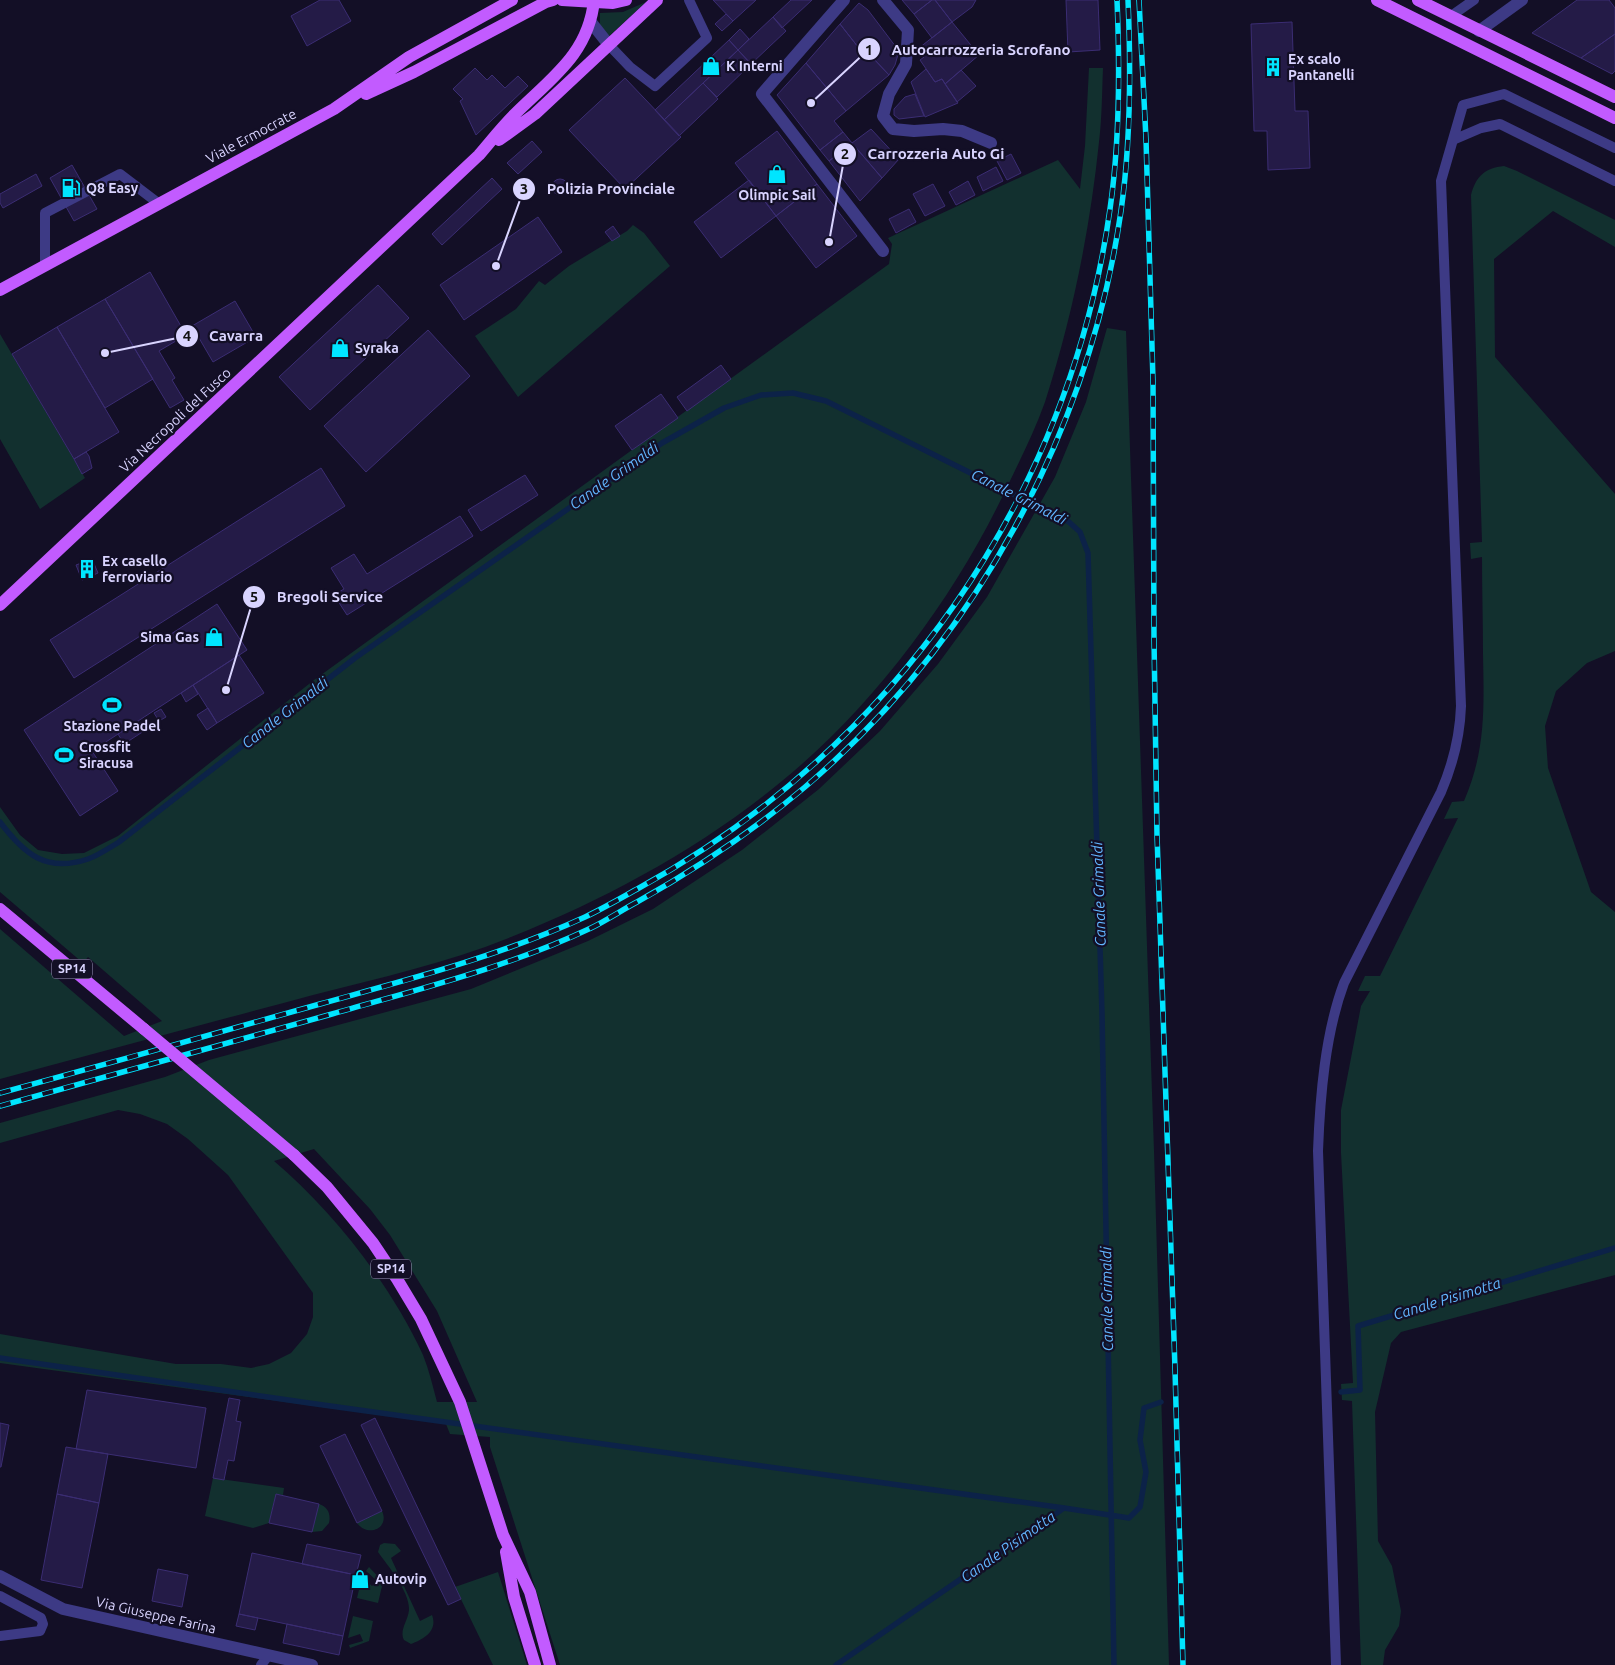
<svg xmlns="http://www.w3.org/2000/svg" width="1615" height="1665" viewBox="0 0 1615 1665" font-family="Ubuntu,sans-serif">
  <rect width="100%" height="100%" fill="#130f26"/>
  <path fill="#12302f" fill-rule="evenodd" d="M646,2L609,36L600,25V13L623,12Z
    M1089,68H1103C1102,92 1102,118 1099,142C1090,230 1072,318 1045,402C1035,430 1021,458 1008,485C960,587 887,689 802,764C717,839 616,895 511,937C447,963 379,978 313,995C208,1023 104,1051 0,1079V929L124,1036L162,1021L88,957L83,963L0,892V807L20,835L38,850L62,854L84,853L118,836L314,680L889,264L892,244L888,238L1058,160L1080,189L1085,146Z
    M1504,166L1517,171L1615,220V247L1553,211L1494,259L1495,357L1615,494V651L1587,663L1556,691L1545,726L1548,768L1591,892L1615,912V1275L1401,1332L1391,1343L1375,1412L1378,1541L1392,1566L1401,1611L1399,1626L1385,1650L1383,1665H1361L1352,1401L1342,1400L1341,1384L1353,1383L1341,1153V1110L1361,1006L1370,991H1358L1365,976H1380L1458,818L1444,819L1452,802L1464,801C1486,750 1484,708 1483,654C1483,622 1482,590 1482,557L1471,559L1470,543L1482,542L1471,195C1476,176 1485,168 1504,166Z
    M633,225L644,233L670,266L518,397L475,336L516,309L539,281L545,285L569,266L627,231Z
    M1107,328L1126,331L1154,1151L1169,1665H560L490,1447V1437L450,1434L446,1424L0,1363V1334L176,1364H221L251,1368L269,1364L291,1353L307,1334L313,1317V1293L228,1175L188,1139L167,1124L140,1114L118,1110L0,1143V1123L165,1077L209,1060L471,989L588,941L653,909L742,850L819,789L880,731L938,664L987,597L1055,477L1086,402ZM314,1149L370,1209L390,1235L437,1311L477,1402H437C433,1387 429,1370 423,1355C391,1285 333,1211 274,1161Z
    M0,334L85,478L40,509L0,439Z
    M213,1478L284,1488L283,1495L276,1494L269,1523L253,1528L205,1516Z
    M319,1504C328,1507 331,1514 329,1523L322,1531L312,1532Z
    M382,1511C390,1528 368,1538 357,1523Z
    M384,1543L395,1544L401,1551L391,1558L420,1621L432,1615C438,1631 424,1639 411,1644L404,1640C399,1630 408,1621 409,1610C410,1592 388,1566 378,1552L380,1545Z
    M369,1567L383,1582L378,1603L357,1598L362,1577L372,1586L377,1581L366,1571Z
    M498,1572L527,1665H493L455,1587Z
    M353,1616L373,1621L369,1641L350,1648L349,1645L363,1641L360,1634L348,1638Z"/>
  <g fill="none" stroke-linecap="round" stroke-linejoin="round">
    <path stroke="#0c2248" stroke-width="5.5" d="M0,822C24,854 46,873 88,859C99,855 109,848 119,842L355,658L662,443L724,408L761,395L793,393L826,401L1069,522L1080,532L1088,553L1102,1013L1114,1665
      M0,1358L309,1403L1064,1508
      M1341,1392L1360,1390L1358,1326L1615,1248
      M836,1665L1064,1508L1129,1518L1140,1507L1146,1472L1140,1440L1144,1408L1161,1402"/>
  </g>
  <path fill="#241b47" stroke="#3b2d73" d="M320,0H339L351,21L307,46L291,16Z
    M713,0H756L733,21Z
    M791,0H812L782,28L773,17Z
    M902,0H932L914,14Z
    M932,0H935L952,22L932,38L914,14Z
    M935,0H976L972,7L952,22Z
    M1066,0H1098L1100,50L1068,52Z
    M1577,0H1609L1615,8V34L1581,58L1532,33Z
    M859,3L868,10L899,51L895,65L889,75L873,58L869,61L840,24Z
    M726,14L733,21L722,31L715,24Z
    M773,17L786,31L751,64L738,50Z
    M952,22L979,55L945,84L942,79L935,82L920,60L924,57L919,48Z
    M1292,22L1295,111H1308L1310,168L1268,170L1267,131H1254L1251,24Z
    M840,24L869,61L873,58L889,75L846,111L806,63Z
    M740,29L749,39L738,50L729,40Z
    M1615,34V71L1612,74L1581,58Z
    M729,40L738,50L664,120L655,110Z
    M738,50L751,64L717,97L703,83Z
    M806,63L846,111L834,121L843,132L820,150L777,95Z
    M475,68L487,80L492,75L505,88L518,76L528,86L476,135L460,101L463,99L453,89Z
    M926,69L935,82L942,79L958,103L925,117L911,82Z
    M961,70L976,86L957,102L945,84Z
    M625,78L681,137L625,189L569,130Z
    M703,83L718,99L679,136L664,120Z
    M915,94L924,116L899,119L894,115V109L905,97Z
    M871,129L899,159L882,178L852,143Z
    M777,131L817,184L776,216L735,163Z
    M843,132L852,143L829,161L820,150Z
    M532,141L542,152L518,174L507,163Z
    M852,143L882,178L860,201L829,161Z
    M1011,154L1021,173L1007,180L997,161Z
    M72,165L97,209L74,221L50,178Z
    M996,167L1003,181L983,191L977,177Z
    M36,174L42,186L3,208L0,203V194Z
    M492,178L502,189L442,245L432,234Z
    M552 187a8 8 0 1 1 16 0a8 8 0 1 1-16 0Z
    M749,180L776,216L721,258L694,222Z
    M968,181L975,195L956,205L949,192Z
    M817,184L857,236L816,268L776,216Z
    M933,184L945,206L925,216L913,194Z
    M909,209L916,222L896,233L889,219Z
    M538,217L562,252L464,320L440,285Z
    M613,226L620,236L612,241L605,232Z
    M150,272L186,335L159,351L175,378L172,380L184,400L170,408L105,299Z
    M378,285L409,318L310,410L279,377Z
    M105,299L153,379L105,408L57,327Z
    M235,301L256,337L213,362L192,326Z
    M57,327L119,432L74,459L12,354Z
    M428,330L470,376L366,472L324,426Z
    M721,365L731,379L687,411L677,397Z
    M661,394L678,418L632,450L615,426Z
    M86,452L89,456L92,468L82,474L74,459Z
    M321,468L345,506L74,678L50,640Z
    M525,475L538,495L481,531L468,510Z
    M460,516L473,536L347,615L334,595L344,589L331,568L354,554L367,574Z
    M92,559L98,573L82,580L76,565Z
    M217,604L247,650L92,751L118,791L80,816L24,730Z
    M239,655L264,693L217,723L193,685Z
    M193,685L198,694L186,702L181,693Z
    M208,708L217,723L207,730L197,715Z
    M161,709L166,717L159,721L154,713Z
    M138,721L144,731L124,744L118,734Z
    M87,1390L206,1408L196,1468L76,1449Z
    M229,1398L240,1400L236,1421L241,1422L234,1461L228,1460L224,1480L213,1478Z
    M375,1418L461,1599L448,1605L361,1425Z
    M0,1423L9,1425L1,1467H0Z
    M345,1434L382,1511L357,1523L320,1446Z
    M66,1447L108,1454L99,1503L57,1494Z
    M57,1494L99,1503L82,1588L41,1580Z
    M276,1494L319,1504L312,1532L269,1523Z
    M307,1544L361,1555L356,1575L302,1564Z
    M252,1553L356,1575L343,1636L239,1614Z
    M158,1569L188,1575L182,1607L152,1601Z
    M239,1614L258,1618L255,1630L236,1626Z
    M287,1624L343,1636L339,1655L283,1643Z"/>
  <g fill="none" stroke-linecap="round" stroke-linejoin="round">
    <path stroke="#3d3a85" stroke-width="10" d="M1451,16L1474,0
      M609,45L630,67L655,86L707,38L689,0
      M1453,140L1481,128L1500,124L1615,181
      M45,266V213L120,174L158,203
      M0,1596L41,1618L43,1624L40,1631L0,1636
      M261,1665L268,1656
      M1336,1665L1318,1151C1320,1097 1325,1034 1344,983L1441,792C1453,764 1460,736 1461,706L1441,181L1463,105L1504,94L1615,148"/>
    <path stroke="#3d3a85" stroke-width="12" d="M844,0L762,94L883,251
      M883,0L908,30L906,64L889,94L883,116L893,129L914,131L943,129L962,131L991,143
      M590,21L609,45
      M1479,31L1522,0
      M0,1576L63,1609L312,1665"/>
    <path stroke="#c25bff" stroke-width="12" d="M562,0L613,3L626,0
      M1377,0L1615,118
      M1418,0L1615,97
      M366,94L414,72L546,2L553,0
      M499,140L535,114L657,0
      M0,290L334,109L409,57L512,0
      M0,605L479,155C491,141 502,127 515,114C550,79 589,54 594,0
      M0,909L144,1029
      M294,1155L327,1187L373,1243L397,1279L421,1319L460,1402L503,1535L530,1592L550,1665
      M506,1552L514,1597L535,1665"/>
    <g stroke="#00e5ff" stroke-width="5.5">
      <path id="rail" d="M1139,0L1146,139L1153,381L1154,639L1157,835L1175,1369L1183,1665
        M0,1093C107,1064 213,1034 320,1004C410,979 500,956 585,917C604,908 621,898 639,888C893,749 1070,497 1110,209C1120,140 1120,70 1117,0
        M0,1106C111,1075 221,1045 332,1014C419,989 509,967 591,928C607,920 622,910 637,902C696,869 753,831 805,787C974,643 1089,432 1121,211C1131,141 1131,70 1128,0"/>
    </g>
    <use href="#rail" stroke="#130f26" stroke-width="4" stroke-dasharray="11" stroke-linecap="butt"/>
    <path stroke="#c25bff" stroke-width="12" d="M144,1029L294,1155"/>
  </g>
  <defs>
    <g id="shop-bare" transform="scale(1.5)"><path d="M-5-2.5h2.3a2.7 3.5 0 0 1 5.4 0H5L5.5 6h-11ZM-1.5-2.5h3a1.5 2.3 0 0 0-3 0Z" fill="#00e5ff" stroke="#130f26" stroke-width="2.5" paint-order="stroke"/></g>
    <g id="building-bare" transform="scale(1.5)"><path d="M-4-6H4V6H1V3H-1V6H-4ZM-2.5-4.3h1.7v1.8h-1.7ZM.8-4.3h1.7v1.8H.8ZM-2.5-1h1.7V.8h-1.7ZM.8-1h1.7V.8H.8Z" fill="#00e5ff" stroke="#130f26" stroke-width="2.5" paint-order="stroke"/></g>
    <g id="fuel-bare" transform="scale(1.5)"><path d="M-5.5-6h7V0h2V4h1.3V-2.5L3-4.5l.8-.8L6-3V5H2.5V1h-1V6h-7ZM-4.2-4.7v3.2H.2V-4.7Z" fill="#00e5ff" stroke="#130f26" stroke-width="2.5" paint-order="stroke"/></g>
    <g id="stadium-bare" transform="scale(1.5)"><path d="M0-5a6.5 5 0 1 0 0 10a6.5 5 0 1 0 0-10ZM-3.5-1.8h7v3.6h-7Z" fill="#00e5ff" stroke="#130f26" stroke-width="2.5" paint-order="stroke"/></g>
  </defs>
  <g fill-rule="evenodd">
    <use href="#shop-bare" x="711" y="66"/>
    <use href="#building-bare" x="1273" y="67"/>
    <use href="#shop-bare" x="777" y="174"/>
    <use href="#fuel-bare" x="71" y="188"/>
    <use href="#shop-bare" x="340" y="348"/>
    <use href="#building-bare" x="87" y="569"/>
    <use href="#shop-bare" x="214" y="637"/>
    <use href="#stadium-bare" x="112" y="705"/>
    <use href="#stadium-bare" x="64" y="755"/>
    <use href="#shop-bare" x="360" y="1579"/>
  </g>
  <g text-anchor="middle" stroke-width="4.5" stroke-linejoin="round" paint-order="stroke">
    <g fill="#130f26" stroke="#9e99be" stroke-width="1">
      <rect x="52" y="959.5" width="40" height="19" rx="4"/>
      <rect x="371" y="1259.5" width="40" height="19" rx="4"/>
    </g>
    <g font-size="12" font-weight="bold" fill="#d9d4ff">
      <text x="72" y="973">SP14</text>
      <text x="391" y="1273">SP14</text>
    </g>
    <g font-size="14" font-weight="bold" fill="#d9d4ff" stroke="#130f26" text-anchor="start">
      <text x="1288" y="64">Ex scalo<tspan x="1288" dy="16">Pantanelli</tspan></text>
      <text x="726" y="71">K Interni</text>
      <text x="86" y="193">Q8 Easy</text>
      <text x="777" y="200" text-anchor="middle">Olimpic Sail</text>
      <text x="355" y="353">Syraka</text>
      <text x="102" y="566">Ex casello<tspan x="102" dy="16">ferroviario</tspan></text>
      <text x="199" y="642" text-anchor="end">Sima Gas</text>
      <text x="112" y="731" text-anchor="middle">Stazione Padel</text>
      <text x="79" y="752">Crossfit<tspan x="79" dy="16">Siracusa</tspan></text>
      <text x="375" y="1584">Autovip</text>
    </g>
    <g font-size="14" fill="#d9d4ff" stroke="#130f26">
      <text transform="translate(251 136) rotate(-28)" y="5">Viale Ermocrate</text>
      <text transform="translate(175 420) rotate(-43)" y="5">Via Necropoli del Fusco</text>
      <text transform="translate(156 1615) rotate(13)" y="5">Via Giuseppe Farina</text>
    </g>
    <g font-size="15" font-style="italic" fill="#62b6ff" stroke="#130f26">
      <text transform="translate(614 476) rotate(-35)" y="5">Canale Grimaldi</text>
      <text transform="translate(1019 497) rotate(27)" y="5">Canale Grimaldi</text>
      <text transform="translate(285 713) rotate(-38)" y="5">Canale Grimaldi</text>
      <text transform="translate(1099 894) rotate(-92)" y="5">Canale Grimaldi</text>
      <text transform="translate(1107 1299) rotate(-91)" y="5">Canale Grimaldi</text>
      <text transform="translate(1447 1299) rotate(-17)" y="5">Canale Pisimotta</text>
      <text transform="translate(1008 1547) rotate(-35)" y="5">Canale Pisimotta</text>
    </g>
  </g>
  <path fill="none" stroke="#d9d4ff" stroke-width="2" d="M811 103L869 49M829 242L845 154M496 266L524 189M105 353L187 336M226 690L254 597"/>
  <g fill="#d9d4ff" stroke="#130f26" stroke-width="2">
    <circle cx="811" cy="103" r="5"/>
    <circle cx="829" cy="242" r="5"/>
    <circle cx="496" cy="266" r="5"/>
    <circle cx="105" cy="353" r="5"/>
    <circle cx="226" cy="690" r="5"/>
    <circle cx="869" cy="49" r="12"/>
    <circle cx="845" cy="154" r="12"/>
    <circle cx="524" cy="189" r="12"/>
    <circle cx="187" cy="336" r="12"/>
    <circle cx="254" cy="597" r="12"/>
  </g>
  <g font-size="15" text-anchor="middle" font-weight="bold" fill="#111">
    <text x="869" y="55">1</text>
    <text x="845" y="159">2</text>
    <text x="524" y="194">3</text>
    <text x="187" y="341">4</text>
    <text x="254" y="602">5</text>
  </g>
  <g font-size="15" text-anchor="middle" font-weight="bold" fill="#d9d4ff" stroke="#130f26" stroke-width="4.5" stroke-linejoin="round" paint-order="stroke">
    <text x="981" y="55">Autocarrozzeria Scrofano</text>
    <text x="936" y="159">Carrozzeria Auto Gi</text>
    <text x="611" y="194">Polizia Provinciale</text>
    <text x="236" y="341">Cavarra</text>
    <text x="330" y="602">Bregoli Service</text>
  </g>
</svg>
